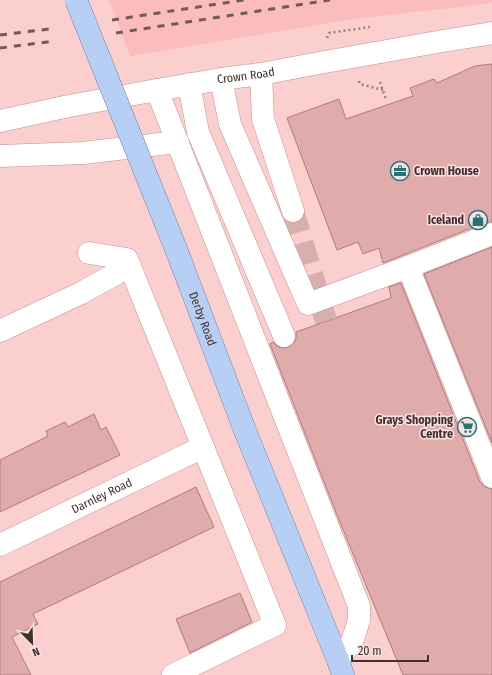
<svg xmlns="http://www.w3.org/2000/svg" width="492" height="675" viewBox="0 0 492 675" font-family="'Fira Sans Condensed',sans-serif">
  <rect width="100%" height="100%" fill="#facfce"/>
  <path fill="#fabdbc" d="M109,0H492V3L347,20L130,56Z"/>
  <path fill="#e0acab" stroke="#ad7c7b" d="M492,64V222H487L383,263L379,248L363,254L358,242L337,250L287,118L339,99L346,119L413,96L410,88L434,79L437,83L475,66Z
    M492,247V443L424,274Z
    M401,283L480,482L485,487L492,489V675H403L337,515L270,344L273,342L277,346L282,348L289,347L294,343L296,338V332L391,298L389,287Z
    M94,414L101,430L106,427L120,455L0,512V460L48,436L46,431L65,422L68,427Z
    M196,487L214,527L33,614L38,624L12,637L31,675H0V582Z
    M240,593L252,622L190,653L176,619Z"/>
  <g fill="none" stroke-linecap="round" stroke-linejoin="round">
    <path stroke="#d6afae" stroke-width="22" stroke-dasharray="22 11" stroke-linecap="butt" d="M293,211L326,321"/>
    <g stroke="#c39190" stroke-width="23">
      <g id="minor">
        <path d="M261,74L263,119L293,211"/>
        <path d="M221,79L230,124L308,304L408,267L492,234"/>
        <path d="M189,84L198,132L284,336"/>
        <path d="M157,90L277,397L359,606V620L352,642L338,660"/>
        <path id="s1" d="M0,121L69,106L157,90L221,79L261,74L319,63L443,41L492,33"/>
        <path d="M0,156L83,153L178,142"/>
        <path d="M89,253L127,259L275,625L173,675"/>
        <path d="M408,267L492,477"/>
        <path d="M0,331L81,293L130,266"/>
        <path id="s2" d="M0,545L203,447"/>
      </g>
    </g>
    <g stroke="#7082ab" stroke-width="23">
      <path id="major" d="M329,638L338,660L343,675"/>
    </g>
    <path stroke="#9e7e7e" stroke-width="2.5" stroke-dasharray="2 3" stroke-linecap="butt" d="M327,38L329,33L370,27
      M359,81L360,84L383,90
      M380,82L386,100"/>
    <use href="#minor" stroke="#fff" stroke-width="22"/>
    <use href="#major" stroke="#b8cff5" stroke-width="22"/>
    <path stroke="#745959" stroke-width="3" stroke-dasharray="7 7" stroke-linecap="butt" d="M112,20L244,0
      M116,33L330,0
      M0,35L49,29
      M0,48L55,41"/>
    <g stroke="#7082ab" stroke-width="23" stroke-linecap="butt">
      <g id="major-bridge">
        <path id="s3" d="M76,0L176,249L244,428L329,638"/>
      </g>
    </g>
    <use href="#major-bridge" stroke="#b8cff5" stroke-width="22"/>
  </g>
  <defs>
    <g id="office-ring" transform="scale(1)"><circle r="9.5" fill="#f8e2e1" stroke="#287376" stroke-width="1.5"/><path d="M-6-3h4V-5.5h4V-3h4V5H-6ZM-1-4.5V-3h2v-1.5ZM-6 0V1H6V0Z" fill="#287376"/></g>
    <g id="shop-ring" transform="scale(1)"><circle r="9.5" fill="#f8e2e1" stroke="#287376" stroke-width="1.5"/><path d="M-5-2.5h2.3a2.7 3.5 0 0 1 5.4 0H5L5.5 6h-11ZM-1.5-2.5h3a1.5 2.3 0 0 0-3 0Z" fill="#287376"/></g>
    <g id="supermarket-ring" transform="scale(1)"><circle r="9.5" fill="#f8e2e1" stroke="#287376" stroke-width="1.5"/><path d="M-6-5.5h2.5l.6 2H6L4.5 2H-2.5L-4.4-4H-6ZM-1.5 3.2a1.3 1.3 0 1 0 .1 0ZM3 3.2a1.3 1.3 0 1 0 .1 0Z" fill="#287376"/></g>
  </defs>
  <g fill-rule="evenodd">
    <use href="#office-ring" x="400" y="171"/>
    <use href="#shop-ring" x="478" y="220"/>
    <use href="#supermarket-ring" x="467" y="427"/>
  </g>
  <g text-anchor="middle" stroke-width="3" stroke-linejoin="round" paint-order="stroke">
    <g font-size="12" fill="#442f2f" stroke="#f8e2e1">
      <text dy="4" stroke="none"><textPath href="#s1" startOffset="250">Crown Road</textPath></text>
      <text dy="4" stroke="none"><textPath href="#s3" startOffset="343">Derby Road</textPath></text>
      <text dy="4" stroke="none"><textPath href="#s2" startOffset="113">Darnley Road</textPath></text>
    </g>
    <g font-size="12" font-weight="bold" fill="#442f2f" stroke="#f8e2e1" text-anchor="end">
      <text x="414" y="175" text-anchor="start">Crown House</text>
      <text x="464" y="224">Iceland</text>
      <text x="453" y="424">Grays Shopping<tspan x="453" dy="14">Centre</tspan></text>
    </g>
  </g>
  <g transform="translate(32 643) rotate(157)" stroke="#f8e2e1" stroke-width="3" paint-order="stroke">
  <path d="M0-3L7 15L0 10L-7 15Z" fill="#442f2f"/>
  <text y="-6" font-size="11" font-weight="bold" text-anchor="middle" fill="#442f2f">N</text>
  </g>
  <path d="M352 655v6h76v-6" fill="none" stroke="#442f2f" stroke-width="2"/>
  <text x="358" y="655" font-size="12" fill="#442f2f" stroke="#f8e2e1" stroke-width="3" paint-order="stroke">20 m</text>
</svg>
